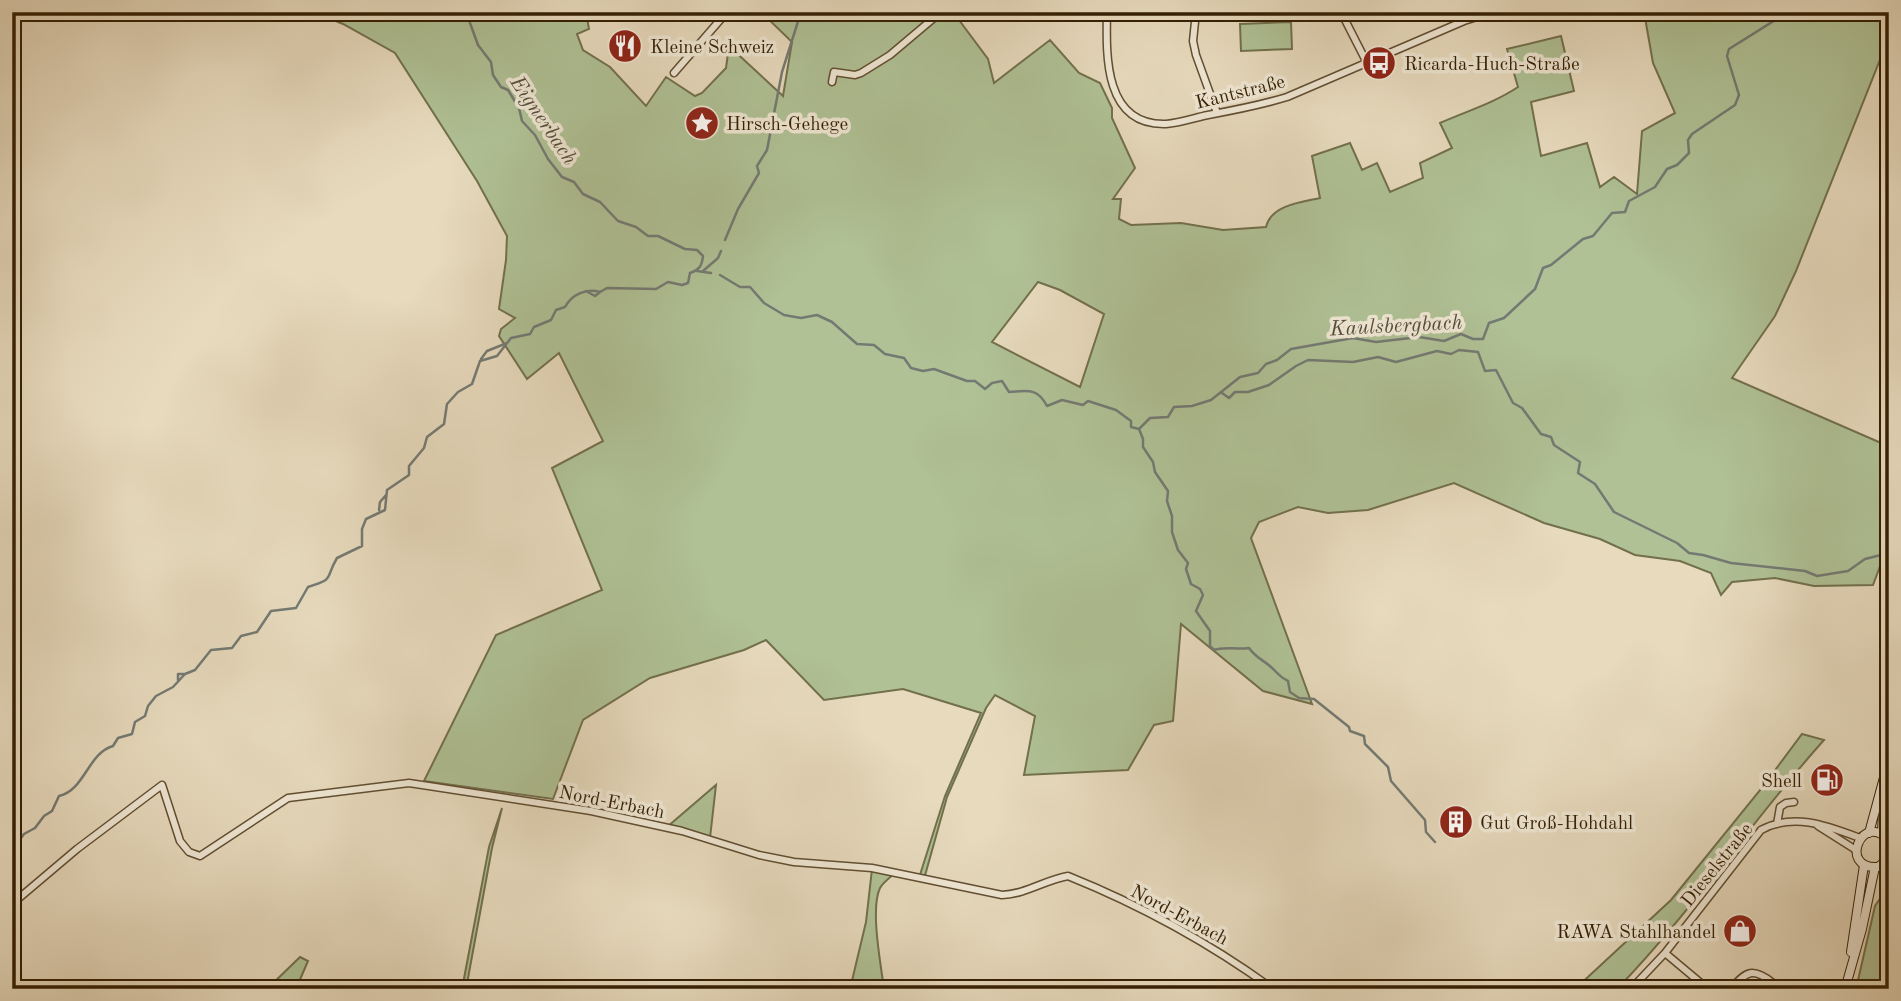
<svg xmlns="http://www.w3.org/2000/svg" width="1901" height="1001" viewBox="0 0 1901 1001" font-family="'Old Standard TT',serif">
  <rect width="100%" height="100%" fill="#e7dabd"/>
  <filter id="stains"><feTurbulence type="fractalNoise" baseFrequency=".00286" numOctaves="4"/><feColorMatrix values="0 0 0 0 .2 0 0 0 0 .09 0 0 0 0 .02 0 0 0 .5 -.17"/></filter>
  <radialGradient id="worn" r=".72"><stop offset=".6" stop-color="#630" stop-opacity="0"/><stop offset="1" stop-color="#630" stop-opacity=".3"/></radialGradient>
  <path fill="#afc195" stroke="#72704c" stroke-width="2" fill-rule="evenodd" d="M314,12H586L589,29L577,34L583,50L610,67L646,106L666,77L695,96L702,93L726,68L729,46L783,96L792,42L761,12H953L988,59L994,83L1050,40L1079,73L1100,83L1112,108V118L1135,168L1113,199H1121L1119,219L1131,225L1181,223L1223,230L1266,227C1271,205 1302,202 1320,198L1312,156L1350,143L1362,170L1377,163L1390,192L1423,178L1420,163L1452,148L1440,123C1467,111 1494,103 1518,87L1507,49L1561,36L1574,91L1531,102L1541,156L1587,143L1600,187L1614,177L1637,194L1642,131L1675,113L1653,63L1644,12H1889V37L1796,271L1775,316L1732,378L1888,446L1889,542L1873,585L1814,586L1775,578L1732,582L1721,595L1711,573L1680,561L1635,555L1600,539L1544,523L1454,483L1368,510L1328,513L1298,507L1259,522L1251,538L1312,704L1263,691L1181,624L1173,721L1154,725L1128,770L1024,775L1035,716L995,695L986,708L947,797L924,879L919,878L945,796L981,713L903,689L824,700L766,640L744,650L650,678L583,720L553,799L424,781L496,635L602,590L552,468L603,441L559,353L527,379L499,336L501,329L515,318L499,309L506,260L507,236L477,181L395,53L343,24ZM1038,282L1060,290L1104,314L1080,387L992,342Z
    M1291,22L1292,49L1241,51L1240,24Z
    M1802,734L1824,740C1752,820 1692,912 1617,989H1575L1671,900L1761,789Z
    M716,785L710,838L667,827Z
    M502,808L492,848L466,989H462L489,847Z
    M872,869L896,872C891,877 883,882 880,888C870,909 881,965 884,989H850L866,922Z
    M1889,886V989H1856L1875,906Z
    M300,957L308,961L296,989H267Z"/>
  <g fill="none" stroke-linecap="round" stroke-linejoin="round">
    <path stroke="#747a73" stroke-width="2.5" d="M725,240L738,209L759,173L757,166L767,150L782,72L801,12
      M697,271L711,273
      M703,271L718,258L721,251
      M720,275L740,287H750L764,303L784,315L801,318L817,315L832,322L857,344L874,345L885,354L904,358L911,368L923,371L934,369L967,381H975L985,389L992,383L1002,381L1009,392C1027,391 1037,387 1047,406L1062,400L1083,405L1088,401L1116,410L1131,421V427L1139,429L1143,439V447L1153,462L1155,472L1168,491L1167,501L1172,516V532L1178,550L1188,563L1186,569L1191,584L1200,589L1203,595L1196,611L1210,631V646L1214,650C1225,646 1236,650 1249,648C1256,658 1262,659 1271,667C1278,673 1279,677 1288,681L1290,692L1299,698L1314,699L1349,727L1350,731L1364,736L1365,744L1388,767L1391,781L1425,820L1426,832L1435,842
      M586,291L595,296L600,292
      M481,359L487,351L507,343
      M1222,393L1229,398L1235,392H1248L1269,385L1296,366L1308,360L1353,362L1378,357L1396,362L1437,351L1451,354L1459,350L1478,352L1485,371L1496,370L1513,403L1522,408L1541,434L1551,437L1554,445L1580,462L1578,473L1595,484L1614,512L1677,543L1689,553L1703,555L1731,563L1805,571L1817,576L1848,571L1865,559L1889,553
      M1139,429L1150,418L1168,417L1174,407L1192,406L1211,400L1240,377L1258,373L1266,364L1277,360L1291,349L1353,338L1376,342L1419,337L1444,341L1461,334L1473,339H1483L1489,323L1504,318L1535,289L1543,268L1551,265L1583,239L1593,236L1612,213L1625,212L1629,201L1655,187L1667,169L1677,165L1689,153L1688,140L1692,134L1735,105L1739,95L1727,56L1729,49L1788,12
      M379,510L380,502L386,495
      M178,680V674H185
      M12,850L24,834L35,828L44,816L52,811L59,796C85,790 88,753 113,746L118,738L132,734L135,722L145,716L148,706L156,696L173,687L185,674L195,670L211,650L232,648L241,636L257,632L271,611L296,608L308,587C336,578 324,580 337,558L362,546V529L366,519L385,510L387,490L409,475V466L424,448L427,437L444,424L447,404L458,392L472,384L480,361L497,356L511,338L530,334L534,327L551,320L556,310L565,307C572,294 587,288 600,292L607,288L656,289L668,282L682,285L688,283L690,273C699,270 702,266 703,256L697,250L685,249L658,236H648L636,227L618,221L600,202L583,194L574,182L562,177L548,159L535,135L522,121L519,108L508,90L501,87L493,75L491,62L478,45L466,12"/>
    <g stroke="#614e32" stroke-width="9">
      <path id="minor" d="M1107,12C1106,56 1104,126 1166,124C1180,123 1194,118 1208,115C1235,110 1261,105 1287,97L1464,21L1493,12
        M1196,12L1193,41L1196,55L1217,113
        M1341,12L1367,63
        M674,73L727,12
        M832,82L834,72L855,75L861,73L890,55L941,12
        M1777,824L1780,807L1786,803L1794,802
        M1818,826L1856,850
        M12,904L77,849L162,785L180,841L189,852L200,856L288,798L409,783L591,811L682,831L759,855L794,862L872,868L1002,895C1026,894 1045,880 1068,876C1140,905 1211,944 1273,989
        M1665,953L1708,989
        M1631,989L1665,953L1761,830C1794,812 1828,826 1860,838
        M1731,989C1746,971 1753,967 1773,983"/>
    </g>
    <g stroke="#341f03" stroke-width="10">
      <path id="secondary" d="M1869,833L1889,759
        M1882,834L1884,788
        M1889,841C1863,809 1837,870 1878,867L1889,858
        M1851,952L1864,865
        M1845,989L1862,929L1875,867"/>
    </g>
    <use href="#minor" stroke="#efe7d4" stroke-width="6"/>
    <use href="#secondary" stroke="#efe7d4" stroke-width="8"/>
  </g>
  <defs>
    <g id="restaurant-disc" transform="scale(1.75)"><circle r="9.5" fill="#8f2418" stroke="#efe7d4"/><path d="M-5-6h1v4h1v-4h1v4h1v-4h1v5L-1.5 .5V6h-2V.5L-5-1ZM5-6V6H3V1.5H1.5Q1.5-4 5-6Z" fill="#fff"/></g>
    <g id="bus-disc" transform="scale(1.75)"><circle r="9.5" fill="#8f2418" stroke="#efe7d4"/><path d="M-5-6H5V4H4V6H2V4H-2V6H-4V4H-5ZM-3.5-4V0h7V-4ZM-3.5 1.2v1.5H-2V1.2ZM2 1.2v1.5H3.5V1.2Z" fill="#fff"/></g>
    <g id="sight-disc" transform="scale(1.75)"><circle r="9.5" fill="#8f2418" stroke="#efe7d4"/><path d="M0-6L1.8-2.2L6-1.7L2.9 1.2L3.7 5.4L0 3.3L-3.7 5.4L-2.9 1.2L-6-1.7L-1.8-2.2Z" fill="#fff"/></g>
    <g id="fuel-disc" transform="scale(1.75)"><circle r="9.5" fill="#8f2418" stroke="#efe7d4"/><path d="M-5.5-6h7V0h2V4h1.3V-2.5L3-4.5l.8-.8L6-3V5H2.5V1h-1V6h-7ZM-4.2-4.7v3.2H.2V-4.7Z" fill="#fff"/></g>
    <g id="building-disc" transform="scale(1.75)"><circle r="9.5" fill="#8f2418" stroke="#efe7d4"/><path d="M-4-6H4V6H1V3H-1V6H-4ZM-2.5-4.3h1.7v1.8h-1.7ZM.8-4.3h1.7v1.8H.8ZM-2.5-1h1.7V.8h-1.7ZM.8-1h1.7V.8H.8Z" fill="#fff"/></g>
    <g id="shop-disc" transform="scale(1.75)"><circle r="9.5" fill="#8f2418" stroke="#efe7d4"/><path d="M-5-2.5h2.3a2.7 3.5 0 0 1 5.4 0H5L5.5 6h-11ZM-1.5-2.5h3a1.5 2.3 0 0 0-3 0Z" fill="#fff"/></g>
  </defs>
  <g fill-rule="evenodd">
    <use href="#restaurant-disc" x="625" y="46"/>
    <use href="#bus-disc" x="1379" y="63"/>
    <use href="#sight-disc" x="702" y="123"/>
    <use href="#fuel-disc" x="1827" y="780"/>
    <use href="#building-disc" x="1456" y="822"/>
    <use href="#shop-disc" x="1740" y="931"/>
  </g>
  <g text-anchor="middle" stroke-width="7" stroke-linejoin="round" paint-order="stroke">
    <g font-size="19" fill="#341f03" stroke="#efe7d4" text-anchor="start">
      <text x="650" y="53">Kleine Schweiz</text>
      <text x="1404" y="70">Ricarda-Huch-Straße</text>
      <text x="726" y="130">Hirsch-Gehege</text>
      <text x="1802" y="787" text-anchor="end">Shell</text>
      <text x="1480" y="829">Gut Groß-Hohdahl</text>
      <text x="1716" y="938" text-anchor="end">RAWA Stahlhandel</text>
    </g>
    <g font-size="19" fill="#341f03" stroke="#efe7d4">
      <text transform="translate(1240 91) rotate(-14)" y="7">Kantstraße</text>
      <text transform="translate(612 801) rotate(11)" y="7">Nord-Erbach</text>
      <text transform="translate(1716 864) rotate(-51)" y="7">Dieselstraße</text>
      <text transform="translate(1180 914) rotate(28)" y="7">Nord-Erbach</text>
    </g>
    <g font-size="21" font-style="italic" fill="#544d3b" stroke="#efe7d4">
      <text transform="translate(544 120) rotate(56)" y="7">Eignerbach</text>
      <text transform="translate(1396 325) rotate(-3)" y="7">Kaulsbergbach</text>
    </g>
  </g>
  <rect width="1901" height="1001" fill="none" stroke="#e7dabd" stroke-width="42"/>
  <rect x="14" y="14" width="1873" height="973" fill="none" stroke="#341f03" stroke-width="3.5"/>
  <rect x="21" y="21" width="1859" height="959" fill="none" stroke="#341f03" stroke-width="2"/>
  <rect width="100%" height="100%" filter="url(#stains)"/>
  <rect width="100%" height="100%" fill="url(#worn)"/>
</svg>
